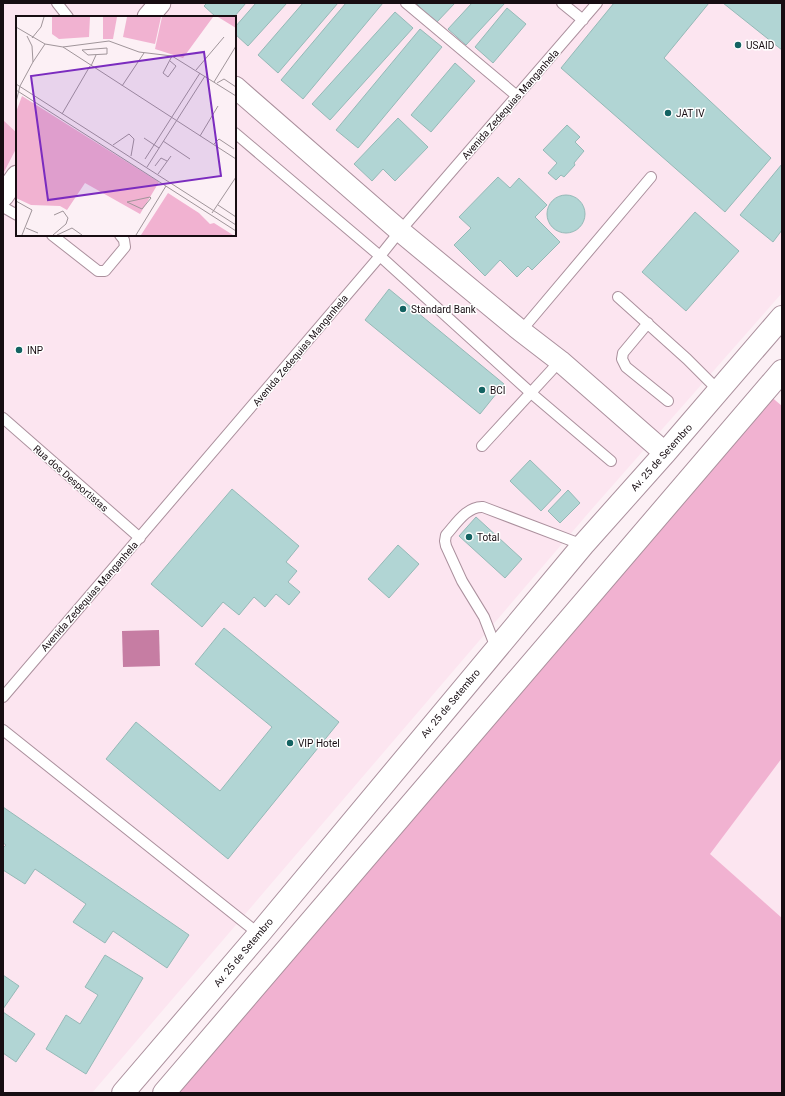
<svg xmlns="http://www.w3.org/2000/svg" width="785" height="1096" viewBox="0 0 785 1096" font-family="Roboto,sans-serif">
  <rect width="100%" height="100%" fill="#fcf0f5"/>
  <path fill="#fce5f0" d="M3,3H782V293L591,510L92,1093H3V174L17,147V235H235V17H17V133L3,120Z
    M782,758V918L709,854Z"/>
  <path fill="#f1b2d1" d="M3,120L17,133V147L3,174Z
    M769,395L782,406V758L710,854L782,918V1093H178Z"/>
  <path fill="#c67da3" d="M159,630L160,666L123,667L122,631Z"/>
  <path fill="#b1d5d4" stroke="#95b9b7" d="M207,3H246L234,17H216L204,6Z
    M256,3H287L248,46L235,34V27Z
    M303,3H338L278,73L258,55Z
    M346,3H383L303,99L281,80Z
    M416,3H455L436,23Z
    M472,3H505L466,45L448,29Z
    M614,3H709L664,58L771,158L725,212L561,68Z
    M723,3H782V50Z
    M507,8L526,24L493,63L475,47Z
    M395,12L413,28L330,120L312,104Z
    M420,29L442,47L358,148L336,130Z
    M455,63L475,81L431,132L411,115Z
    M398,118L428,147L395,181L383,169L372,181L354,164Z
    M567,125L580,137L575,142L584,151L574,163L575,165L564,177L561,175L556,180L548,173L557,163L543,150Z
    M782,164V230L773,242L740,215Z
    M498,177L510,188L519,178L547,205L535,217L560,242L532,270L528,266L517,277L500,260L485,276L454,245L471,228L459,217Z
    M547 214a19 19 0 1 1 38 0a19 19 0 1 1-38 0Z
    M695,212L739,251L686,311L642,272Z
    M389,289L504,384L480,414L365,320Z
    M530,460L561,490L541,511L510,481Z
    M232,489L299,546L286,562L297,571L288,582L300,592L289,605L276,594L265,607L254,597L239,615L223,602L202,627L151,584Z
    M568,490L580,503L560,523L548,511Z
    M476,517L522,559L505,578L459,536Z
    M398,545L419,564L389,598L368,579Z
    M224,628L339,722L228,859L106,759L136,722L220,791L272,727L195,664Z
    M3,807L189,935L167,968L113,931L105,943L73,922L86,904L35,869L25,884L3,870V848L6,845L3,843Z
    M105,955L143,978L86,1074L46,1049L66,1015L80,1024L98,995L85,987Z
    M3,975L19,986L3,1009Z
    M3,1012L35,1034L16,1062L3,1053Z"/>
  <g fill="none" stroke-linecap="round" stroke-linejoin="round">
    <g stroke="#ab909d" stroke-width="12">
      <path id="service" d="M57,3L68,17
        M406,3L517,96
        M562,3L583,20
        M235,133L380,256L531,393L611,461
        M3,207L17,215
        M52,235L98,271H105L125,247L124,240L120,235
        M618,297L687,359L719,391
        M648,323L623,353L622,359L626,367L668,401
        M521,331L651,177
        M3,418L140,538
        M482,446L560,361
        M496,648L484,617L462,581L446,546L445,541L446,535C456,524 467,506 483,507L583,545
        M3,697L380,256L400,231L597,3
        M3,730L259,934"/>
    </g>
    <g stroke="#ab909d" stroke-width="23">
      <path id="minor" d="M148,17L160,3
        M235,87L400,231L521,331L560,361L665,453
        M3,196L17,176"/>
    </g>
    <g stroke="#ab909d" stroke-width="24">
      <path id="secondary" d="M123,1093L259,934L583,545L665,453L782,317
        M164,1093L782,371"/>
    </g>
    <use href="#service" stroke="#fff" stroke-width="10"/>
    <use href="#minor" stroke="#fff" stroke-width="21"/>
    <use href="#secondary" stroke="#fff" stroke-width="22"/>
  </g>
  <g fill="#136362" stroke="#fff" stroke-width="1.5">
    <circle cx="738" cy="45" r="4"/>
    <circle cx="668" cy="113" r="4"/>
    <circle cx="403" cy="309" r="4"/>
    <circle cx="19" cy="350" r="4"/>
    <circle cx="482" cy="390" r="4"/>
    <circle cx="469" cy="537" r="4"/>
    <circle cx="290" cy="743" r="4"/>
  </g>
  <g text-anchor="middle" stroke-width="3" stroke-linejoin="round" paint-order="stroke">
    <g font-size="10" fill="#170d12" stroke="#fff" text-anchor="start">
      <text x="746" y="49">USAID</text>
      <text x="676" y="117">JAT IV</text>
      <text x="411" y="313">Standard Bank</text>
      <text x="27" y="354">INP</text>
      <text x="490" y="394">BCI</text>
      <text x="477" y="541">Total</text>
      <text x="298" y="747">VIP Hotel</text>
    </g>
    <g font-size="10" fill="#170d12" stroke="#fff">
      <text transform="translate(510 104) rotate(-49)" y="4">Avenida Zedequias Manganhela</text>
      <text transform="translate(300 350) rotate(-50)" y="4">Avenida Zedequias Manganhela</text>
      <text transform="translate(661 457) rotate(-48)" y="4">Av. 25 de Setembro</text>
      <text transform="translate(71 478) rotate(41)" y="4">Rua dos Desportistas</text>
      <text transform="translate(89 596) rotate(-49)" y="4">Avenida Zedequias Manganhela</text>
      <text transform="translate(450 703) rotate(-50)" y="4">Av. 25 de Setembro</text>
      <text transform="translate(243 952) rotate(-50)" y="4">Av. 25 de Setembro</text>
    </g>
  </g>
  <g transform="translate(16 16)">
    <rect width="220" height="220" fill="#fcf0f5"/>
    <path d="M36,1H74L73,21L43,23L36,18ZM87,1H101L97,23H87ZM111,1H145L139,28L107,21ZM146,1H197L167,42L139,33ZM202,1H220V12ZM6,80L143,166L124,198L69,167L51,194L44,190L15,189L0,182V96ZM152,177L183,197L194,208L198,207L217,219H125Z" fill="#f1b2d1"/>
    <path fill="none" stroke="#a0959a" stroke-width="1" d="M0,11L29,28L47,31L93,25L123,36L156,40L220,80M16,22L25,11L28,1M47,31L220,143M91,32V38L72,39L66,34ZM154,45L160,50L152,61L147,57L156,40M17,46L29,28M75,50L80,39M180,54L208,21M198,66L220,30M201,67L208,63L220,71M0,68L220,209M106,70L128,37M0,74L220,215M0,86L4,70L17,46L16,30L11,20M46,98L74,50M184,120L202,90M128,122L143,132M147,125L174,143M198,128L203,123L218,133M97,129L113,118L118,123L115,140M129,143L184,57M139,150L145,142L151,145M131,151L189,60M142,158L155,140M135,182L126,193L111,186L134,181ZM0,185L16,194L6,219M202,189L220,201M196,197L220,161M10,212L22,217M37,219L50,208L52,202L47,195L38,199M41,219L56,212L66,219M120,219L150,170"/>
    <path fill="#7b2cbf" fill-opacity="0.15" stroke="#7b2cbf" stroke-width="2" d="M188,36L205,160L32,184L15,60Z"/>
    <rect width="220" height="220" fill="none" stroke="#170d12" stroke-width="2"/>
  </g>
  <rect width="785" height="1096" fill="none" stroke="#170d12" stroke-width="8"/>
</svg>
